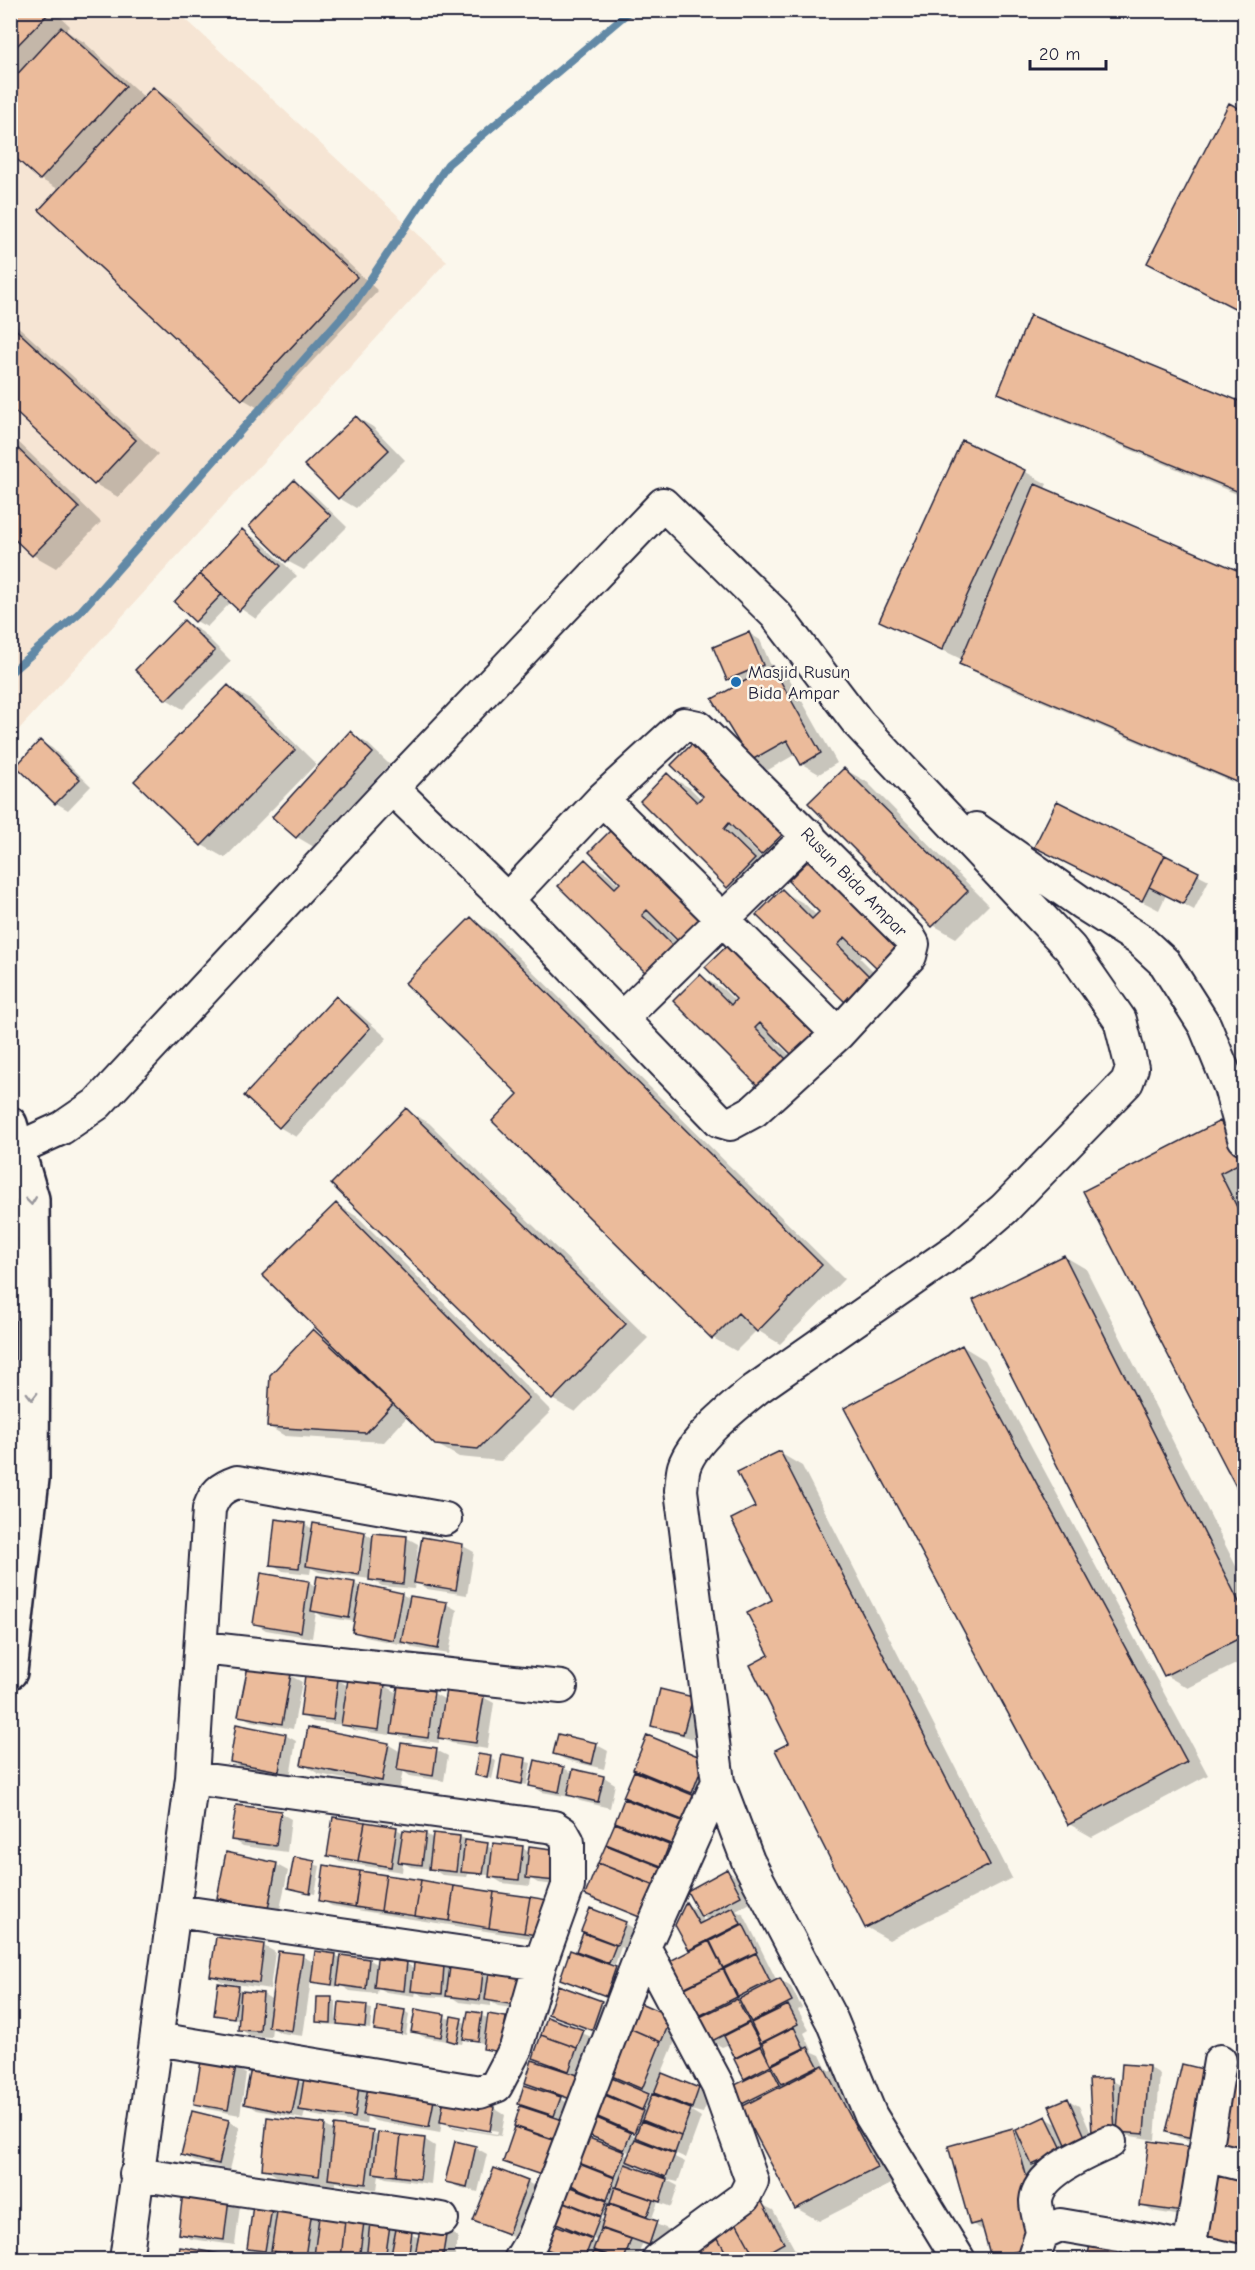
<svg xmlns="http://www.w3.org/2000/svg" width="1255" height="2270" viewBox="0 0 1255 2270" font-family="'Comic Neue',sans-serif">
  <rect width="100%" height="100%" fill="#fbf7ec"/>
  <filter id="ink" filterUnits="userSpaceOnUse"><feTurbulence type="fractalNoise" baseFrequency=".0167" numOctaves="2"/><feDisplacementMap in="SourceGraphic" scale="12" xChannelSelector="R" yChannelSelector="G"/><feConvolveMatrix kernelMatrix="1 2 1 2 8 2 1 2 1" color-interpolation-filters="sRGB"/></filter>
  <g filter="url(#ink)">
    <path fill="#f6e5d4" d="M11,11H177L447,261L11,738Z"/>
    <path fill="#0003" fill-rule="evenodd" d="M10,10H53L70,26L66,31L84,42L145,98L154,89L176,102L378,291L265,412L243,399L60,190L40,179L10,151Z
      M1230,105L1244,113V313L1172,275Z
      M1031,317L1244,405V497L1023,405L1000,392Z
      M10,319L158,454L118,497L95,484L10,405Z
      M356,417L373,427L405,460L356,508L339,498Z
      M10,434L101,522L56,568L33,555L10,533Z
      M1024,471L1047,484L1044,490L1244,575V787L984,677L961,664L963,660L881,620Z
      M294,482L311,492L347,527L304,570L287,561Z
      M243,531L260,541L297,576L256,619L231,602L207,627L196,621Z
      M185,622L202,632L231,661L183,709L166,699Z
      M749,633L760,640L772,668L789,678L837,763L819,774L802,764L796,754L768,770L751,760L739,744L715,700L740,686L728,679Z
      M228,687L251,700L316,764L225,858L202,845L136,781Z
      M350,733L367,743L389,764L314,847L297,837Z
      M41,742L52,748L91,786L68,810L56,803L18,766Z
      M844,769L867,782L989,905L956,938L933,925Z
      M667,775L690,788L702,800L810,841L785,867L762,854L748,840L746,842L777,873L751,900L728,886Z
      M1057,803L1209,880L1194,910L1166,895L1159,910L1053,856Z
      M814,856L901,980L878,967L864,954L860,958L892,990L868,1014L846,1001L782,891L805,904L817,916L821,912Z
      M585,861L608,874L620,886L727,927L679,940L666,926L664,929L694,959L669,985Z
      M471,919L493,932L844,1279L780,1344L757,1330L736,1351L713,1338L494,1121L520,1094Z
      M700,976L723,989L736,1002L841,1042L793,1054L779,1040L776,1042L810,1075L785,1101Z
      M336,998L353,1008L387,1038L296,1137L279,1127Z
      M406,1110L429,1123L648,1338L575,1412L552,1399Z
      M1220,1123L1244,1139V1185L1241,1186L1244,1192V1499L1085,1192Z
      M337,1204L359,1218L551,1411L501,1461L459,1457L436,1444L408,1416L384,1442L285,1436L268,1426L313,1331L330,1341Z
      M1064,1256L1086,1269L1244,1582V1660L1188,1688L1165,1675Z
      M962,1346L985,1360L1208,1775L1092,1837L1069,1824Z
      M780,1453L802,1466L1012,1878L889,1940L866,1927L791,1743L771,1656L774,1601L757,1508Z
      M304,1524L313,1529L365,1533L374,1539L407,1538L418,1544L416,1568L463,1546L474,1552L467,1595L427,1589L415,1581L414,1589L382,1586L370,1579L319,1572L311,1568L310,1574L283,1571L272,1564Z
      M263,1575L309,1582L316,1587L355,1584L362,1588L401,1594L411,1599L446,1604L457,1610L449,1654L414,1648L404,1642V1645L365,1637L354,1631L356,1622L323,1617L316,1612L312,1638L266,1630L254,1623Z
      M249,1668L291,1676L302,1682L293,1729L251,1721L240,1715Z
      M338,1680L348,1686L384,1685L398,1693H433L446,1700L483,1697L494,1703L487,1749L451,1743L439,1737V1743L404,1738L390,1730V1735L354,1730L344,1725L313,1722L302,1715Z
      M662,1690L704,1705L695,1739L664,1731L653,1725Z
      M309,1728L389,1745L401,1752L436,1750L448,1756L444,1781L410,1776L403,1771L399,1790L319,1774L302,1764Z
      M285,1735L296,1741L290,1777L242,1768L231,1762Z
      M560,1736L597,1745L608,1751L604,1769L566,1760L555,1754Z
      M479,1755L496,1761L492,1779L476,1774Z
      M503,1756L531,1763L527,1785L499,1778Z
      M705,1760L704,1798L670,1784L669,1787L694,1797L684,1850L666,1845L680,1853L653,1923L587,1895L625,1801L638,1804L625,1796L651,1778L635,1769Z
      M536,1762L564,1768L574,1774V1770L604,1777L615,1784L610,1808L580,1801L571,1795L570,1797L542,1792L531,1785Z
      M280,1813L291,1819L287,1852L243,1846L232,1839Z
      M396,1829L404,1833L426,1834L434,1839L460,1837L494,1849L522,1847L567,1886L538,1883L531,1879L530,1886L502,1883L489,1875L468,1874L467,1877L442,1875L433,1869L411,1867L403,1863L402,1872L340,1862L328,1855Z
      M295,1859L320,1866L315,1894L290,1888Z
      M277,1865L288,1871L279,1914L229,1903L218,1897Z
      M727,1871L738,1878L752,1902L736,1911L744,1915L777,1981L780,1980L791,1987L802,2008L798,2010L809,2030L804,2033L813,2052L820,2055L826,2068L846,2079L899,2180L819,2221L796,2208L743,2108L739,2105L749,2079L730,2044L722,2047L711,2041L670,1963L691,1952L677,1925L686,1904L700,1912ZM700,1915L710,1921L705,1923ZM765,2060L775,2066V2069L763,2063Z
      M321,1900L547,1902L535,1939L332,1906Z
      M625,1923L636,1930L629,1950L621,1947L615,1965L592,1956L591,1959L626,1975L617,2001L562,1978L589,1957L578,1950L596,1938L583,1930Z
      M264,1946L275,1952L270,1989L223,1982L211,1975Z
      M335,1955L342,1959V1957L369,1960L378,1965L407,1964L415,1969V1965L483,1973L490,1977H519L530,1984L526,2010L498,2006L491,2002V2006L459,2002L453,1998L424,1996L416,1992L415,1996L386,1992L378,1987L377,1994L350,1991L337,1983V1987L311,1980L303,2036L281,2033L272,2028L271,2037L251,2036L240,2029L241,2020L216,2015L239,1987L243,1993L263,1994L273,2000L302,1956L315,1963Z
      M559,1987L613,2009L604,2035L550,2013Z
      M331,1999L336,2002V2025L322,2024L317,2021Z
      M341,2003L372,2009L370,2029L338,2023Z
      M639,2004L682,2024L661,2075L710,2096L703,2113L690,2110L701,2117L686,2158L646,2140V2143L685,2162L678,2182L665,2179L678,2186L671,2207L658,2202L652,2218L624,2208L623,2211L668,2229L660,2250L642,2244L637,2260H573L546,2247L570,2230L556,2221L573,2205L562,2199L578,2189L568,2183L585,2138L619,2152L620,2149L586,2133L608,2078L653,2098L654,2095L609,2074ZM628,2130L637,2134L636,2137L627,2132ZM621,2149L631,2153L629,2157L620,2151ZM634,2164L659,2175L658,2177L632,2168ZM612,2203L623,2209L610,2207ZM595,2213L606,2218L605,2221L594,2215ZM588,2236L598,2241L597,2244L587,2238Z
      M416,2010L467,2023L469,2012L488,2018H505L510,2021L506,2053L489,2051L484,2048L485,2044L464,2037L462,2044L424,2037L413,2031Z
      M404,2011L409,2014L406,2035L376,2029Z
      M548,2019L594,2038L585,2105L558,2097L571,2105L561,2183L505,2161L522,2105L540,2090L526,2083L551,2066L535,2057Z
      M1238,2062L1244,2064V2154L1236,2151Z
      M1183,2065L1203,2144L1179,2138L1168,2131Z
      M1149,2067L1160,2074L1155,2140L1125,2135L1126,2138L1105,2139L1111,2080L1122,2086Z
      M235,2068L246,2074L240,2115L207,2109L196,2103Z
      M252,2070L304,2083L359,2088L368,2093L433,2101L444,2107L494,2108L505,2115L501,2136L453,2128L442,2122L440,2133L375,2121L367,2116L366,2124L311,2115L305,2112L303,2119L257,2110L246,2103ZM452,2123L498,2131L497,2134L452,2126Z
      M1068,2100L1079,2106L1097,2147L1070,2148L1038,2160V2164L1069,2149L1045,2170L1037,2166L1048,2205L1037,2260H997L992,2257L986,2232L972,2224L1013,2129L1017,2132L1046,2118L1060,2126Z
      M229,2121L240,2128L230,2170L194,2161L183,2155Z
      M324,2125L335,2131L372,2132L379,2135L424,2139L435,2146L431,2184L386,2178L379,2175L377,2190L336,2182V2185L280,2178L263,2168Z
      M456,2143L476,2148L487,2154L478,2192L458,2187L447,2181Z
      M1151,2143L1194,2218L1152,2211L1141,2205Z
      M1244,2175V2253L1221,2249Z
      M527,2182L538,2188L519,2240L475,2220Z
      M229,2200L240,2206L235,2245L191,2239L180,2233Z
      M761,2204L773,2210L795,2250L777,2260H701Z
      M272,2209L278,2213L312,2212L322,2218L363,2224L371,2228L389,2226L420,2238L447,2231L458,2237L454,2260H324L317,2256L316,2260H300L277,2253L276,2257L260,2254L248,2248Z"/>
    <g fill="none" stroke-linecap="round" stroke-linejoin="round">
      <path stroke="#6289a6" stroke-width="8" d="M10,673L79,613L355,302L448,164L631,10"/>
    </g>
    <path fill="#ebbb9b" stroke="#22223b" stroke-width="1.5" d="M10,10L49,13L10,53Z
      M61,27L126,86L40,180L10,153V82Z
      M153,87L357,277L242,400L39,210Z
      M1229,103L1244,111V313L1147,263Z
      M1030,315L1244,403V494L998,393Z
      M10,324L136,440L94,485L10,407Z
      M356,416L389,450L338,499L304,465Z
      M962,440L1025,470L942,650L879,621Z
      M10,441L79,508L32,556L10,535Z
      M294,480L331,516L286,562L249,526Z
      M1035,484L1244,573V785L959,664Z
      M242,529L281,566L239,611L200,574Z
      M200,574L222,594L195,622L174,602Z
      M184,620L215,651L166,700L135,670Z
      M749,632L763,665L727,680L713,647Z
      M772,666L821,753L801,765L787,740L750,761L712,699Z
      M228,685L295,750L201,846L134,781Z
      M350,731L373,753L296,838L272,817Z
      M698,738L789,828L761,855L729,823L724,829L755,859L727,888L640,801L667,773L697,802L703,796L671,765Z
      M40,740L80,779L55,804L16,766Z
      M844,768L968,891L932,927L808,803Z
      M1057,801L1165,855L1142,901L1034,847Z
      M616,825L706,914L678,941L647,910L642,915L673,946L646,973L558,886L585,859L615,888L620,883L589,852Z
      M814,855L903,942L877,968L845,937L838,945L870,977L845,1002L756,915L782,889L812,919L819,912L788,881Z
      M1165,855L1199,872L1183,904L1149,887Z
      M471,917L822,1265L757,1332L738,1313L712,1339L492,1121L518,1094L405,983Z
      M732,941L819,1028L792,1055L760,1023L755,1028L789,1062L761,1089L673,1001L700,974L731,1005L736,999L705,967Z
      M336,996L370,1028L279,1128L244,1096Z
      M406,1108L626,1324L552,1400L331,1184Z
      M1220,1121L1242,1162L1220,1173L1244,1221V1502L1083,1191Z
      M336,1203L529,1398L478,1449L435,1445L262,1275Z
      M1064,1255L1244,1612V1636L1164,1676L973,1300Z
      M313,1329L393,1404L366,1433L267,1427L270,1375Z
      M962,1345L1187,1762L1068,1825L844,1408Z
      M780,1451L990,1865L865,1928L775,1750L789,1743L750,1665L769,1655L747,1613L772,1600L731,1519L755,1507L737,1472Z
      M275,1519L305,1523L299,1568L270,1565Z
      M313,1523L365,1532L359,1575L306,1566Z
      M373,1533L407,1536L403,1584L369,1580Z
      M422,1537L463,1544L456,1590L414,1583Z
      M261,1573L309,1581L301,1632L253,1624Z
      M317,1576L355,1582L349,1618L311,1611Z
      M361,1584L402,1593L393,1640L352,1632Z
      M410,1596L447,1602L438,1649L401,1642Z
      M248,1666L291,1674L282,1724L238,1716Z
      M305,1675L338,1679L333,1720L300,1716Z
      M348,1679L385,1684L379,1730L341,1725Z
      M398,1686L434,1691L428,1738L391,1733Z
      M660,1689L693,1697L683,1734L651,1726Z
      M446,1690L484,1696L476,1743L438,1738Z
      M236,1724L286,1734L279,1771L230,1762Z
      M308,1727L389,1743L382,1781L301,1765Z
      M558,1734L597,1743L592,1764L553,1754Z
      M647,1735L705,1759L692,1793L633,1769Z
      M401,1743L437,1748L433,1776L397,1770Z
      M478,1754L491,1756L487,1778L474,1775Z
      M502,1754L526,1758L522,1784L498,1779Z
      M535,1760L564,1767L559,1792L529,1786Z
      M573,1769L604,1776L598,1802L567,1795Z
      M634,1771L695,1796L685,1821L623,1797Z
      M624,1799L682,1821L673,1845L615,1822Z
      M236,1805L281,1811L276,1846L231,1840Z
      M333,1817L365,1822L358,1861L327,1856Z
      M365,1822L397,1827L391,1867L358,1861Z
      M615,1823L669,1845L661,1866L606,1844Z
      M403,1830L426,1833L422,1865L398,1862Z
      M433,1833L460,1836L456,1872L429,1869Z
      M465,1840L488,1843L483,1874L461,1872Z
      M493,1843L523,1846L519,1880L489,1877Z
      M606,1845L664,1868L657,1886L598,1863Z
      M529,1846L560,1850L556,1881L526,1878Z
      M226,1852L277,1863L268,1909L217,1898Z
      M294,1857L315,1861L310,1893L288,1888Z
      M598,1863L655,1886L642,1918L585,1895Z
      M324,1865L360,1871L355,1907L319,1901Z
      M727,1869L741,1896L701,1917L687,1891Z
      M360,1871L386,1875L381,1911L355,1907Z
      M386,1875L421,1880L415,1916L381,1911Z
      M421,1880L454,1886L449,1921L415,1916Z
      M454,1886L494,1892L489,1928L449,1921Z
      M494,1892L530,1897L524,1933L489,1928Z
      M530,1897L548,1900L543,1936L524,1933Z
      M686,1902L699,1924L733,1907L741,1924L689,1950L675,1925Z
      M590,1908L626,1922L617,1945L581,1931Z
      M743,1924L757,1952L723,1968L710,1941Z
      M583,1933L616,1945L609,1963L576,1951Z
      M216,1937L264,1944L259,1983L210,1976Z
      M709,1941L723,1969L681,1989L668,1962Z
      M570,1950L616,1967L606,1996L560,1979Z
      M278,1951L303,1954L292,2031L268,2027Z
      M315,1951L336,1954L332,1985L311,1982Z
      M756,1953L770,1981L738,1997L724,1969Z
      M341,1955L369,1959L366,1989L337,1985Z
      M377,1959L407,1962L404,1991L374,1987Z
      M414,1963L444,1966L442,1994L411,1991Z
      M450,1967L483,1972L480,2000L446,1996Z
      M723,1969L737,1997L695,2018L681,1990Z
      M489,1972L519,1976L515,2005L485,2000Z
      M780,1978L792,2001L751,2022L739,1999Z
      M218,1983L239,1986L234,2018L214,2015Z
      M558,1985L602,2001L592,2030L548,2014Z
      M241,1991L263,1993L260,2031L238,2030Z
      M317,1997H332L331,2023L316,2022Z
      M737,1999L749,2022L710,2042L698,2018Z
      M339,2002L367,2005L365,2027L337,2024Z
      M638,2002L672,2017L661,2042L627,2027Z
      M788,2005L798,2024L761,2043L751,2023Z
      M377,2006L405,2010L401,2034L374,2030Z
      M415,2009L445,2014L441,2037L411,2032Z
      M468,2011L482,2013L478,2041L463,2039Z
      M488,2014L506,2017L501,2052L483,2049Z
      M451,2016L462,2018L457,2043L447,2040Z
      M547,2017L584,2030L577,2048L541,2035Z
      M749,2023L761,2045L735,2058L724,2036Z
      M627,2027L661,2042L642,2089L607,2074Z
      M794,2027L804,2048L771,2064L762,2043Z
      M541,2035L577,2048L569,2071L533,2058Z
      M761,2046L771,2065L744,2079L734,2059Z
      M808,2047L818,2066L782,2084L772,2065Z
      M532,2060L581,2076L574,2100L525,2083Z
      M1237,2060L1244,2062V2149L1217,2142Z
      M201,2061L236,2066L228,2110L194,2104Z
      M1122,2064L1149,2066L1144,2134L1117,2132Z
      M1182,2064L1207,2070L1192,2138L1166,2132Z
      M823,2065L877,2167L795,2209L741,2107Z
      M771,2067L780,2085L738,2106L729,2088Z
      M251,2068L299,2078L292,2114L244,2104Z
      M662,2073L699,2088L692,2108L654,2093Z
      M607,2076L649,2094L642,2110L601,2092Z
      M304,2078L359,2086L355,2118L299,2110Z
      M1112,2078L1115,2132L1092,2134L1089,2079Z
      M524,2085L561,2097L554,2116L518,2104Z
      M368,2087L434,2100L429,2127L363,2115Z
      M600,2093L643,2111L634,2133L591,2114Z
      M652,2094L691,2109L681,2136L642,2120Z
      M444,2098L494,2107L490,2131L440,2122Z
      M1068,2098L1087,2141L1068,2149L1049,2106Z
      M520,2106L566,2121L559,2141L514,2126Z
      M192,2111L229,2120L219,2164L181,2155Z
      M592,2116L631,2133L624,2150L584,2133Z
      M1046,2116L1063,2151L1032,2165L1016,2130Z
      M267,2117L325,2124L319,2176L262,2169Z
      M641,2121L681,2136L675,2153L635,2137Z
      M334,2125L373,2130L366,2184L328,2179Z
      M515,2127L562,2143L550,2178L503,2162Z
      M1013,2128L1032,2196L1020,2199L1034,2247L991,2258L981,2222L970,2225L948,2146Z
      M378,2132L401,2135L396,2176L373,2173Z
      M401,2135L425,2138L420,2179L396,2176Z
      M584,2136L625,2152L615,2177L574,2161Z
      M635,2139L675,2154L666,2177L626,2161Z
      M455,2141L476,2146L467,2187L445,2182Z
      M1149,2141L1192,2147L1183,2212L1140,2206Z
      M574,2162L615,2178L607,2200L566,2183Z
      M625,2164L667,2179L660,2202L617,2187Z
      M494,2168L528,2181L508,2234L473,2221Z
      M1212,2169L1244,2174V2246L1202,2240Z
      M566,2185L607,2201L601,2216L560,2200Z
      M615,2187L653,2200L647,2216L610,2203Z
      M183,2192L229,2198L224,2240L178,2234Z
      M562,2201L600,2217L592,2238L554,2222Z
      M762,2202L784,2243L756,2259L733,2217Z
      M608,2204L657,2221L649,2245L601,2228Z
      M253,2205L272,2208L265,2251L247,2249Z
      M278,2205L312,2211L305,2257L271,2251Z
      M319,2217L345,2220L341,2259L314,2256Z
      M733,2217L756,2259L755,2260H730L713,2229Z
      M345,2220L364,2222L359,2260L341,2259Z
      M370,2222L390,2225L385,2260H366Z
      M421,2224L447,2229L442,2260H414Z
      M553,2224L592,2239L584,2260H574L544,2248Z
      M396,2229L412,2232L408,2260H390Z
      M601,2229L631,2239L624,2260L593,2250Z
      M713,2229L730,2260H699L689,2242Z
      M1091,2239L1160,2254L1159,2260H1087Z
      M180,2247L210,2252L209,2260H178Z
      M547,2251L558,2260H540Z
      M594,2251L619,2260H591Z
      M210,2252L230,2256L229,2260H209Z
      M230,2256L251,2260H229Z"/>
    <g fill="none" stroke-linecap="round" stroke-linejoin="round">
      <g stroke="#22223b" stroke-width="36">
        <path id="minor" d="M392,788L507,900L720,1121L730,1124L754,1111L838,1034L910,956L913,944L909,937L698,727L684,724L676,731L602,799L507,900
          M602,799L838,1034
          M976,829L1082,903L1139,939L1165,963L1205,1026L1230,1087L1244,1138
          M622,1018L809,835
          M18,1148L62,1128L97,1104L392,788L663,504L776,615L859,724L1070,948L1120,1020L1132,1068L1127,1082L1004,1209L961,1246L756,1389C734,1407 693,1439 684,1467C682,1474 682,1483 681,1490L718,1782L748,1861L832,2021L871,2116L959,2260
          M202,1648L561,1687
          M176,1911L540,1964
          M157,2039L480,2092L496,2086L516,2048L540,1964L568,1886V1842L563,1833L554,1827L192,1778
          M1204,2155L1244,2165
          M136,2174L442,2219
          M1042,2233C1041,2224 1036,2211 1036,2201C1038,2172 1087,2153 1110,2142
          M1189,2250L1220,2061
          M126,2260L192,1778L209,1509C215,1493 220,1488 237,1482L445,1519
          M520,2260L532,2240L544,2210L644,1947
          M658,2260L744,2197L752,2181L718,2086L644,1947L718,1782
          M1033,2260L1042,2233L1060,2225L1154,2241L1235,2260"/>
      </g>
      <g stroke="#22223b" stroke-width="38">
        <path id="primary" d="M10,1124L32,1199L33,1302L32,1479L10,1672"/>
      </g>
      <use href="#minor" stroke="#fbf7ec" stroke-width="32"/>
      <use href="#primary" stroke="#fbf7ec" stroke-width="33"/>
    </g>
    <defs><path id="oneway-chevron" d="M-2-3.5L2.5 0L-2 3.5" fill="none" stroke-width="1.6" stroke-linecap="round" stroke-linejoin="round" transform="scale(1.5)"/></defs>
    <g stroke="#99979c">
      <use href="#oneway-chevron" transform="translate(31 1201) rotate(83)"/>
      <use href="#oneway-chevron" transform="translate(32 1396) rotate(90)"/>
    </g>
  </g>
  <circle fill="#1f6fb2" stroke="#fbf7ec" stroke-width="2" cx="736" cy="682" r="6"/>
  <g text-anchor="middle" stroke-width="5" stroke-linejoin="round" paint-order="stroke">
    <g font-size="18" fill="#22223b" stroke="#fbf7ec" text-anchor="start">
      <text x="748" y="678">Masjid Rusun<tspan x="748" dy="21">Bida Ampar</tspan></text>
    </g>
    <g font-size="18" fill="#22223b" stroke="#fbf7ec">
      <text transform="translate(854 882) rotate(46)" y="6">Rusun Bida Ampar</text>
    </g>
  </g>
  <rect width="1255" height="2270" fill="none" stroke="#fbf7ec" stroke-width="36"/>
  <rect x="18" y="18" width="1219" height="2234" fill="none" stroke="#22223b" stroke-width="2" filter="url(#ink)"/>
  <path d="M1030 60v9h76v-9" fill="none" stroke="#22223b" stroke-width="3"/>
  <text x="1039" y="60" font-size="18" fill="#22223b" stroke="#fbf7ec" stroke-width="4.5" paint-order="stroke">20 m</text>
</svg>
